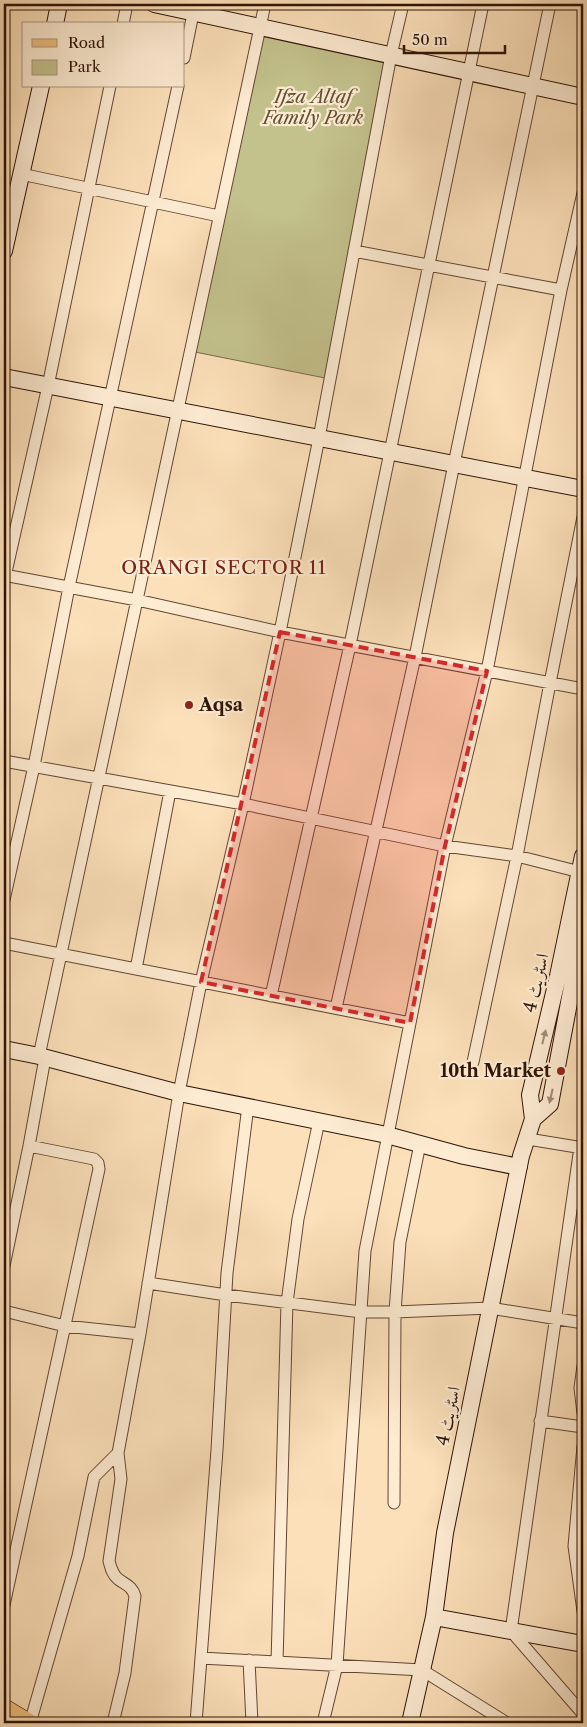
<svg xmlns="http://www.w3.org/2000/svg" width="587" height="1727" viewBox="0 0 587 1727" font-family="'Libre Caslon Text',Amiri,serif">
  <rect width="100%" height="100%" fill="#fce0b9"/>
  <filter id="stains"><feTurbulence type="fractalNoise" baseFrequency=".004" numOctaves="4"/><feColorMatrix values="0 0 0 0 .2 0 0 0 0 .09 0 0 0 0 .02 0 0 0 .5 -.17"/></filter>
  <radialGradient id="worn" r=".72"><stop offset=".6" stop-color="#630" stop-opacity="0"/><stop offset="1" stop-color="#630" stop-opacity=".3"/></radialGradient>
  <path fill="#c3c18c" stroke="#7a6a49" d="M260,27L391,55L330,379L190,351Z"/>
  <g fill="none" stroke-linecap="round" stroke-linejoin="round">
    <g stroke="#634633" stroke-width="13">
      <path id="street" d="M123,24L127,4
        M184,58L195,4
        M21,174L219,216
        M354,251L561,290
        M4,575L137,600L280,632L583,689
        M4,581L48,386L110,86
        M4,761L243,804L445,846L517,856L580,872
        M4,900L34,766L69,587L178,86
        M4,943L410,1023
        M136,969L170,791
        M271,996L350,645L483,4
        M336,1008L415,657L454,464L550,4
        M39,1056L265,4
        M473,1062L517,856L550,683L583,517
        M528,1139L583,1148
        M580,1147L511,1631L583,1714
        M4,1266L29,1146L45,1058
        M148,1283L226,1295L361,1312H395L490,1308L583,1323
        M4,1311L65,1326L140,1334
        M583,1366L580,1388L583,1413
        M540,1421L583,1427
        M583,1446L574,1546L583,1611
        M118,1453L140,1334L179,1093L201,982L243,804L280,632L319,438L391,55L403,4
        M394,1503L395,1312L400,1242L420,1144
        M4,1605L99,1169L98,1163L94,1159L29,1146
        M201,1658L422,1670L507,1723
        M249,1660L252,1723
        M277,1662L287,1303L298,1219L319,1121
        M30,1723L78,1556L94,1477L118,1453L121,1479L109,1561C111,1568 112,1574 118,1579C126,1585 132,1586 135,1596L125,1673L113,1723
        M196,1723L217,1450L227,1273L248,1106
        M323,1723L337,1665L365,1251L445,846L487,671L561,290L583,193"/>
    </g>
    <g stroke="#301306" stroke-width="18">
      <path id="secondary" d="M154,4L583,97
        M55,24L59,4
        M4,251L41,86
        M4,377L583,489
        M4,1049L39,1056L179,1093L387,1135L464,1156L519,1167
        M533,1119L550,1104L583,928
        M434,1617L583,1644
        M410,1723L434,1617L445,1533L521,1156L533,1119L530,1095L558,976L583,856"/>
    </g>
    <g stroke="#301306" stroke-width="19">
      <path id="primary" d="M4,1708L29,1723"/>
    </g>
    <use href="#street" stroke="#fdebd2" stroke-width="11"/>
    <use href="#secondary" stroke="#fdebd2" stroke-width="16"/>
    <use href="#primary" stroke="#eec07c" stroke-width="18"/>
  </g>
  <defs><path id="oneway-solid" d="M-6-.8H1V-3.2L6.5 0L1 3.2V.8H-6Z" transform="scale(1.25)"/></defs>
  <g fill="#a18a76">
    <use href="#oneway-solid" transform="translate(544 1037) rotate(-76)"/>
    <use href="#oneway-solid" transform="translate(551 1096) rotate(103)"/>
  </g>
  <path fill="#d62828" fill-opacity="0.2" stroke="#d62828" stroke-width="4" stroke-dasharray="10 6" stroke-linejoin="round" d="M280,632L487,671L445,846L410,1023L201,982Z"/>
  <g fill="#8f2418" stroke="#fdebd2" stroke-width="2">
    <circle cx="189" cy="705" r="5"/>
    <circle cx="561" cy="1071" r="5"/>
  </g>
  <g text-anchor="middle" stroke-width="4.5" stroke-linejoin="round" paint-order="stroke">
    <g font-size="18" font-style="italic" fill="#635035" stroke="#fdebd2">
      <text x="313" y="103">Ifza Altaf<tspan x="313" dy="21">Family Park</tspan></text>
    </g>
    <g font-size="18" font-weight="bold" fill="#301306" stroke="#fdebd2" text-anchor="start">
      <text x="199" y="711">Aqsa</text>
      <text x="551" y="1077" text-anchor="end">10th Market</text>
    </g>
    <g font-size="18" fill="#301306" stroke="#fdebd2">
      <text transform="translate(536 983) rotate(-77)" y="6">اسٹریٹ 4</text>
      <text transform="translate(448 1416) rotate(-78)" y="6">اسٹریٹ 4</text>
    </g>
    <g font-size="19" letter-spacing="1" fill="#7a1f14" stroke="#fdebd2">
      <text x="224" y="574">ORANGI SECTOR 11</text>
    </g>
  </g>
  <rect width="587" height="1727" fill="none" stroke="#fce0b9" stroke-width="20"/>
  <rect x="5" y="5" width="577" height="1717" fill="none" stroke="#301306" stroke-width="2.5"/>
  <rect x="10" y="10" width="567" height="1707" fill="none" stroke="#301306"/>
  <rect x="22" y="22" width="162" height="65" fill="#fdebd2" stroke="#ab9580"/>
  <rect x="32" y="39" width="25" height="8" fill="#eec07c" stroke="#ab9580"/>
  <text x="68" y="48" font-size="15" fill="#301306">Road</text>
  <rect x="32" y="60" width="25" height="15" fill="#c3c18c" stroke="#ab9580"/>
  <text x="68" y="72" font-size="15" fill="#301306">Park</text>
  <path d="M404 45v8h101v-8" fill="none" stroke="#301306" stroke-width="2.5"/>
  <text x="412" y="45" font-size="15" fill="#301306" stroke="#fdebd2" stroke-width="4" paint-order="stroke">50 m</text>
  <rect width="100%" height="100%" filter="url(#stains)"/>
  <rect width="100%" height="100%" fill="url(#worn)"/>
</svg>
